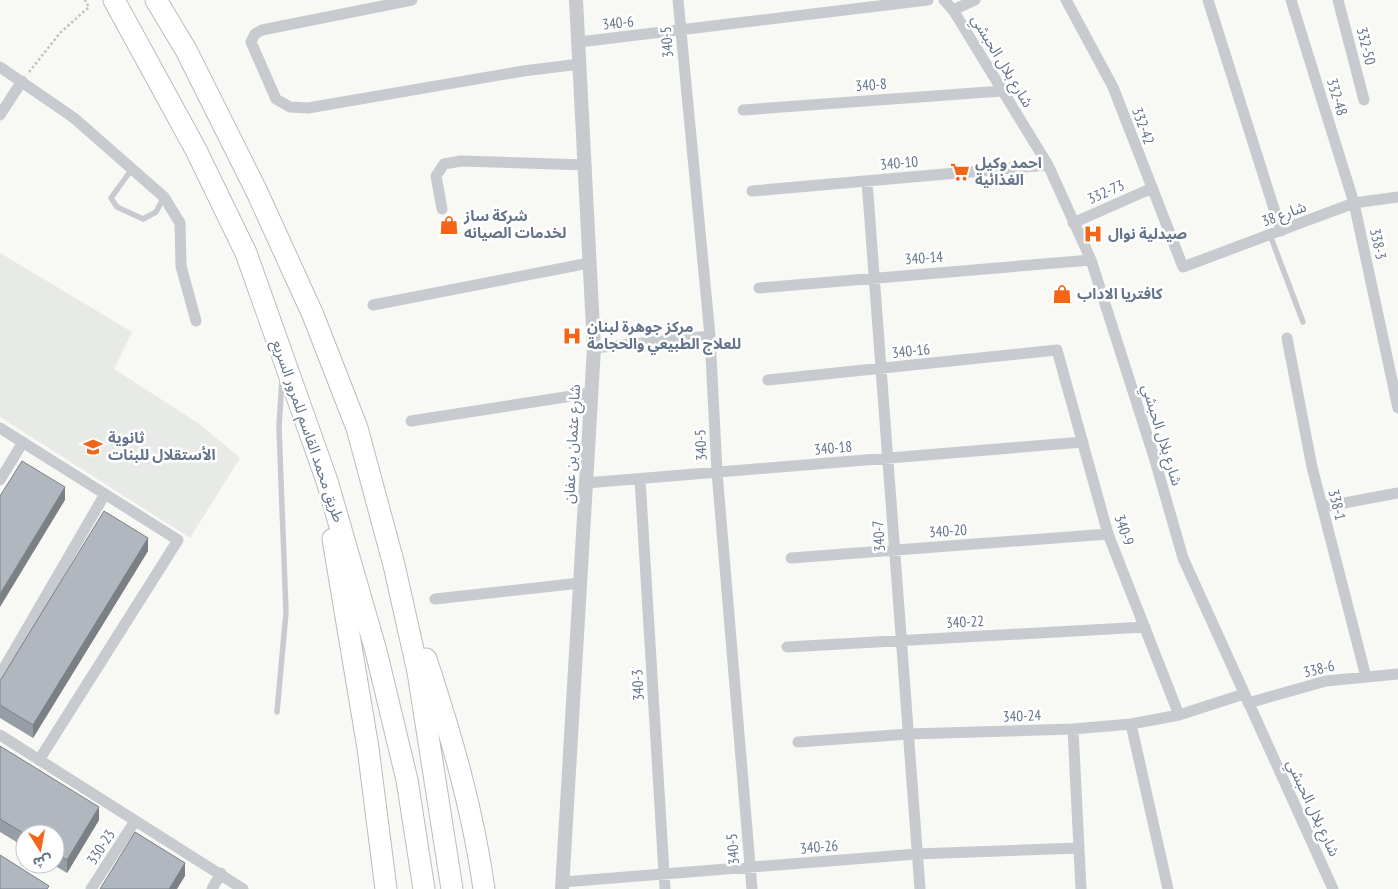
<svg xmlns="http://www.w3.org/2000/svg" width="1398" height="889" viewBox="0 0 1398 889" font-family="'PT Sans Narrow','Noto Sans Arabic',sans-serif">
  <rect width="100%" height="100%" fill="#f8f8f5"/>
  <path fill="#e8eae8" d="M0,253L132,332L114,369L198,423L240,458L190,538L0,417Z"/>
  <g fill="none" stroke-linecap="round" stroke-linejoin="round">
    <g stroke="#b9bcc0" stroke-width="23">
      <path id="motorway" d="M114,0L196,150L246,253L327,481L376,651L407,780L424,889
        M156,0L186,50L257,192L313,315L357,428L394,565L418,672L452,889
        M333,539L368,748L386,889
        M426,659C451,735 473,810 484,889"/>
    </g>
    <path stroke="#c0c2c5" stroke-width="2.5" stroke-dasharray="2.5 2.5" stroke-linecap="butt" d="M29,72L60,33L89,7L85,0"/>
    <path stroke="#c7cacf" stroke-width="5.5" d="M132,169L111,198L117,207L143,219L156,212L164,197
      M1270,235L1303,322
      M277,712L286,612L279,427L282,379"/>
    <path stroke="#c7cacf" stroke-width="11" d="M412,0L262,30L255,34L251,42L276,99L290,107L308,108L523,71L580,64
      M678,0L710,336L717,472L752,889
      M944,0L953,10L1048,165L1091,260L1154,457L1183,558L1333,889
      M1066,0L1113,87L1183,267L1354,203L1398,197
      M1208,0L1281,231
      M1291,0L1354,203L1398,408
      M1338,0L1364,100
      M953,10L975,0
      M579,42L928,0
      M0,67L74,118L164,197L180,223L181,266L196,321
      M743,110L1002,91
      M0,115L22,81
      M867,181L920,889
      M752,191L1048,165
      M442,209L436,176L444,164L461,161L586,165
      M1073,223L1150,189
      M759,288L1091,260
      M373,305L589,263
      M1287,338L1312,467L1366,677
      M594,348L710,336
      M768,380L1057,350L1108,534L1179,715
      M411,421L591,393
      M0,428L178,540L39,760
      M640,479L665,889
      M0,480L23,442
      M586,483L1083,442
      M1323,507L1398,493
      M791,558L1108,534
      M435,599L580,583
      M787,647L1145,627
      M0,675L105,494
      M1248,703L1326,681L1398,674
      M1131,724L1168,889
      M1073,729L1081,889
      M0,735L243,889
      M798,742L908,734L1073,729L1131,724L1179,715L1244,694
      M563,882L917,854L1079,848
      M91,889L135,821
      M212,889L221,873"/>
    <path stroke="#c7cacf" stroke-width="14" d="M562,889L594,348L576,0"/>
    <use href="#motorway" stroke="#fff" stroke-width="21"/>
  </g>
  <path fill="#979da4" d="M148,551L33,738L0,718V681Z
    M0,746L99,820L67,873L52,864H55V834H25V847L0,832Z"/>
  <path fill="#7b8086" d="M65,487V500L0,607V594Z
    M148,538V551L33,738V725Z
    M99,807V820L67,873V860Z
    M185,863V876L177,889H169Z"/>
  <path fill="#b0b7bf" stroke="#7b8086" d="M22,461L65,487L0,594V496Z
    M104,511L148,538L33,725L0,705V681Z
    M0,746L99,807L67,860L55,853V834H25L0,819Z
    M135,832L185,863L169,889H100Z
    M0,855L49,886L47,889H0Z"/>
  <defs>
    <g id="supermarket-bare" transform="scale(1.5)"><path d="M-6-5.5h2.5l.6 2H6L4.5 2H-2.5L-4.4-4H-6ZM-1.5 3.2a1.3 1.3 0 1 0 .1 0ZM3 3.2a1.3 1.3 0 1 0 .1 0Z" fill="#f56517" stroke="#fff" stroke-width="2.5" paint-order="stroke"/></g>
    <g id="shop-bare" transform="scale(1.5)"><path d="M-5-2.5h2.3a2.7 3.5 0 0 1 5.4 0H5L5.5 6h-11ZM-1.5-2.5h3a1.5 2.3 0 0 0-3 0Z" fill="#f56517" stroke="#fff" stroke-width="2.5" paint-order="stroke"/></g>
    <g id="hospital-bare" transform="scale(1.5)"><path d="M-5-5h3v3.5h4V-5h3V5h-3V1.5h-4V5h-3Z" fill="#f56517" stroke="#fff" stroke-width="2.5" paint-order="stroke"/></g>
    <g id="school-bare" transform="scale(1.5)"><path d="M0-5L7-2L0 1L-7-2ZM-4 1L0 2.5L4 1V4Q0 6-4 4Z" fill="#f56517" stroke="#fff" stroke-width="2.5" paint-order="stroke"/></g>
  </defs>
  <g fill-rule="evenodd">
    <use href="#supermarket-bare" x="960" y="172"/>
    <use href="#shop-bare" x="449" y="225"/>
    <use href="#hospital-bare" x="1093" y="234"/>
    <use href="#shop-bare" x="1062" y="294"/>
    <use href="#hospital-bare" x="572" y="336"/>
    <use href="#school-bare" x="93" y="447"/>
  </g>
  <g text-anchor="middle" stroke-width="5" stroke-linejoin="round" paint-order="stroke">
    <g font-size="15" fill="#647489" stroke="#fff">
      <text transform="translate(618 23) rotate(-6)" y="5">340-6</text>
      <text transform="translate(667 42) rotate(-95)" y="5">340-5</text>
      <text transform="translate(1366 46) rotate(76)" y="5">332-50</text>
      <text transform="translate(1002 61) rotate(59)" y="5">شارع بلال الحبشي</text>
      <text transform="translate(871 85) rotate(-4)" y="5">340-8</text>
      <text transform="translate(1337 97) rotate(73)" y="5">332-48</text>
      <text transform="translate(1143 126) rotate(70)" y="5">332-42</text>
      <text transform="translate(899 163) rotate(-5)" y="5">340-10</text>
      <text transform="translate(1106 192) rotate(-24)" y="5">332-73</text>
      <text transform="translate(1284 214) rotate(-20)" y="5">شارع 38</text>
      <text transform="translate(1378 244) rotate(78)" y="5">338-3</text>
      <text transform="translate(924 258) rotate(-4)" y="5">340-14</text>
      <text transform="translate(911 351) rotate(-6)" y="5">340-16</text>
      <text transform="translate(308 431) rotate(71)" y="5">طريق محمد القاسم للمرور السريع</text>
      <text transform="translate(1162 435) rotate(73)" y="5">شارع بلال الحبشي</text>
      <text transform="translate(572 444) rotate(-87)" y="5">شارع عثمان بن عفان</text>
      <text transform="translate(701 445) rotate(-93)" y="5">340-5</text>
      <text transform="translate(833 448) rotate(-5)" y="5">340-18</text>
      <text transform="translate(1337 505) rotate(76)" y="5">338-1</text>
      <text transform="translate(1124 530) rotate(71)" y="5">340-9</text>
      <text transform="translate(948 531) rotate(-4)" y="5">340-20</text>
      <text transform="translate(879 536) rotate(-94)" y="5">340-7</text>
      <text transform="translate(965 622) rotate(-3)" y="5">340-22</text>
      <text transform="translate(1319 669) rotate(-13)" y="5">338-6</text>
      <text transform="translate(638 685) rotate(-93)" y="5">340-3</text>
      <text transform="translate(1022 716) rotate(-2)" y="5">340-24</text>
      <text transform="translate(1313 808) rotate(65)" y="5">شارع بلال الحبشي</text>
      <text transform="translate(101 847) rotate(-57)" y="5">330-23</text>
      <text transform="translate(819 847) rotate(-5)" y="5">340-26</text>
      <text transform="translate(733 849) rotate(-95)" y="5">340-5</text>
    </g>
    <g font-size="15" font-weight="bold" fill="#647489" stroke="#fff" text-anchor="start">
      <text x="975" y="168">احمد وكيل<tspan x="975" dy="17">الغذائية</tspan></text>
      <text x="464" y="221">شركة ساز<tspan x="464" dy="17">لخدمات الصيانه</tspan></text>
      <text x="1108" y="239">صيدلية نوال</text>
      <text x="1077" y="299">كافتريا الاداب</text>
      <text x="587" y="332">مركز جوهرة لبنان<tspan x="587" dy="17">للعلاج الطبيعي والحجامة</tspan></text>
      <text x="108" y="443">ثانوية<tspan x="108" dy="17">الأستقلال للبنات</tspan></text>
    </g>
  </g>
  <g transform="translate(40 849) rotate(169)"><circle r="24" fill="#ffffff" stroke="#c1c7d0"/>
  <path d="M0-4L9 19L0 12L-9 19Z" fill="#f56517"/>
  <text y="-8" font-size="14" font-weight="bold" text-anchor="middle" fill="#647489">ش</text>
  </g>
</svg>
